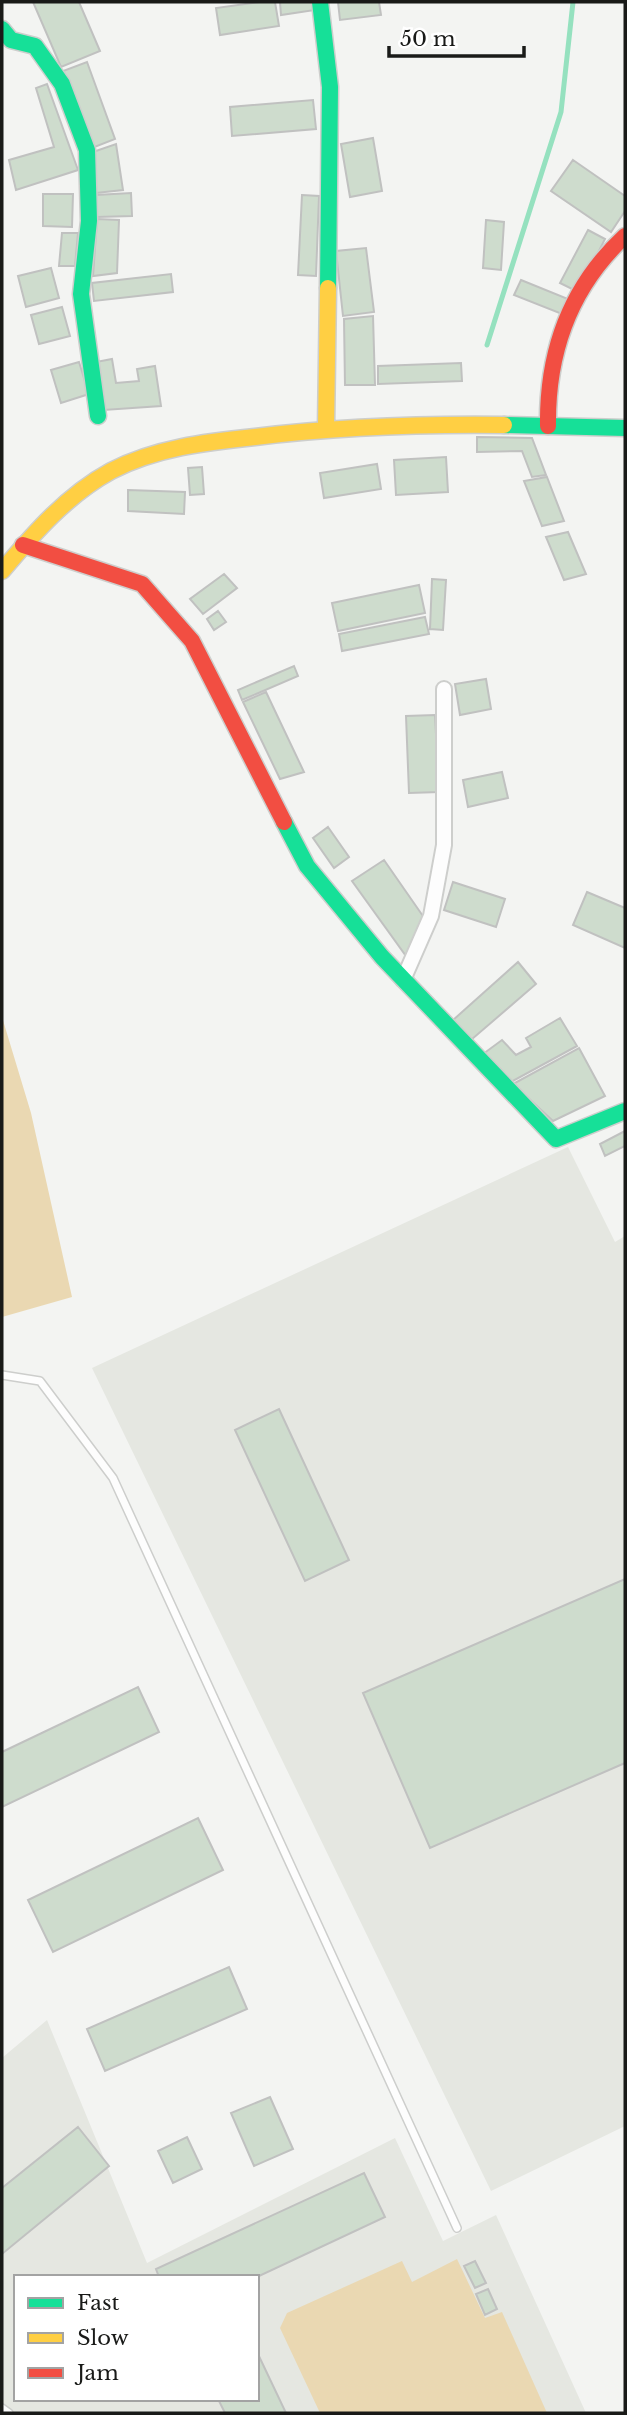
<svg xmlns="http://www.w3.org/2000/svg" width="627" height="2415" viewBox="0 0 627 2415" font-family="'Libre Baskerville',serif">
  <rect width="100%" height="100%" fill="#f3f4f2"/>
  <path fill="#e5e7e1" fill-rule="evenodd" d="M568,1147L615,1242L625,1236V2126L491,2191L92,1368Z
    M47,2020L147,2263L395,2138L443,2241L496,2215L586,2413H2V2058ZM16,2277H257V2399H16Z"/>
  <path fill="#ead8b2" d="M2,1017L31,1113L72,1297L2,1317Z
    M457,2259L485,2318L502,2312L547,2413H320L280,2328L287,2313L402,2261L412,2282Z"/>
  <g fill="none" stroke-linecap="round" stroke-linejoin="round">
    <path stroke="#95e1bf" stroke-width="5" d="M487,345L561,112L573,2"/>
  </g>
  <path fill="#cedccd" stroke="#c0c1c0" stroke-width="2" d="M33,2H79L100,51L61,67Z
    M259,2H275L279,26L220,35L216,8Z
    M280,2H314L315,10L281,15Z
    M338,2H379L381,15L340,20Z
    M87,62L115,139L92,148L63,71Z
    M47,84L78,170L16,190L9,160L54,147L36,88Z
    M313,100L316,129L232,136L230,107Z
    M373,138L382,191L350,197L341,144Z
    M116,144L123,190L96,193L93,152Z
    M573,160L625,196V211L611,232L551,191Z
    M131,193L132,216L97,217L96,195Z
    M43,194H73L72,227L43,226Z
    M302,195L319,196L316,276L298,275Z
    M97,219L119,220L117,273L93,276Z
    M486,220L504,222L501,270L483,268Z
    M588,230L605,239L578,292L560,283Z
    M62,233H78L75,266H59Z
    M366,248L374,312L343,316L336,251Z
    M51,268L59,298L26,307L18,276Z
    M171,274L173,292L94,301L92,283Z
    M521,280L568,299L562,314L514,295Z
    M62,307L70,336L39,344L31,315Z
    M373,316L375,385H345L344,319Z
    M112,359L116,383L139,381L137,369L155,366L161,406L104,410L96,362Z
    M79,362L89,394L61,403L51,370Z
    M461,363L462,381L378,384V366Z
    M477,437L532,438L546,475L532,477L522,451L477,452Z
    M446,457L448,492L396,495L394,460Z
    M377,464L381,489L324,498L320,473Z
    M202,467L204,494L190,495L188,468Z
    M547,477L564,521L542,526L524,481Z
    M128,490L185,492L184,514L128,511Z
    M568,532L586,574L564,580L546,537Z
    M224,574L237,588L203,614L190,599Z
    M432,579L446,580L443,630L430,629Z
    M419,585L425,613L338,631L332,603Z
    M218,611L226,622L214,630L207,619Z
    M425,617L429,634L342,651L339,634Z
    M294,666L298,676L242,700L238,690Z
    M486,679L491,709L460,715L455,684Z
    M266,692L304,772L280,779L243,702Z
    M435,715L439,792L409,793L406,716Z
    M502,772L508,798L468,807L463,780Z
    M328,827L349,857L334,868L313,838Z
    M384,860L425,919L406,956L352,881Z
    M453,882L505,899L496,927L444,910Z
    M587,892L625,908V948L573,925Z
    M518,962L536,984L471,1040L452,1021Z
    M560,1018L577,1046L511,1082L483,1054L502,1040L516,1055L531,1047L526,1038Z
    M579,1048L605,1096L553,1121L513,1084Z
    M625,1131V1146L605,1156L600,1144Z
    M279,1409L349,1560L305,1581L235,1430Z
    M625,1579V1763L430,1848L363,1693Z
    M138,1687L159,1732L2,1807V1752Z
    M198,1818L223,1870L53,1952L28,1900Z
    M229,1967L247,2009L105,2071L87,2029Z
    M270,2097L293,2149L254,2166L231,2113Z
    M78,2127L109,2166L2,2254V2188Z
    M187,2137L202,2169L173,2183L158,2151Z
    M364,2173L385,2217L257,2277H159L156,2269Z
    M475,2261L486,2283L475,2288L464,2266Z
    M488,2289L497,2309L485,2315L476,2294Z
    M257,2352L286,2413H225L218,2399H257Z"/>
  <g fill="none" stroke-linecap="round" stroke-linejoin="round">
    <g stroke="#cdcecc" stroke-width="10">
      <path id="lane" d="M2,1375L40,1381L113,1478L457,2228
        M2,2408L9,2413"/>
    </g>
    <g stroke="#cdcecc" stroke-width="18">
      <path id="street" d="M403,980L431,916L444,845V689"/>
    </g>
    <g stroke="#cdcecc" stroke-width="19">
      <path id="fast" d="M320,2L330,87L328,288
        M2,29L11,40L35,46L62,84L87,150L89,221L81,294L98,416
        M504,425L625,428
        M284,822L307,866L382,957L556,1139L625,1111"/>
    </g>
    <g stroke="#cdcecc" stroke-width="19">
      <path id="slow" d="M326,428L328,288
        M2,571C34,533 67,495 111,471C155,448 206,442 255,437C337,427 421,424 504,425"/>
    </g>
    <g stroke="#cdcecc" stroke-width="19">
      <path id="jam" d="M548,426C547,353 570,287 625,236
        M23,545L142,584L192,641L284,822"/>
    </g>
    <use href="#lane" stroke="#fdfdfd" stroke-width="7"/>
    <use href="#street" stroke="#fdfdfd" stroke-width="14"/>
    <use href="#fast" stroke="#16e098" stroke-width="16"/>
    <use href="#slow" stroke="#ffcf43" stroke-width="16"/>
    <use href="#jam" stroke="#f24e42" stroke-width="16"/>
  </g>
  <rect width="627" height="2415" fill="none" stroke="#191a18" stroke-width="7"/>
  <rect x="14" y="2275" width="245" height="126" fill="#ffffff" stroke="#a3a3a3" stroke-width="2"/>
  <rect x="28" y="2298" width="35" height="10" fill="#16e098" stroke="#a3a3a3" stroke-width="2"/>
  <text x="77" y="2310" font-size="21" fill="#191a18">Fast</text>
  <rect x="28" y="2333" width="35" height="10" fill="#ffcf43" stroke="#a3a3a3" stroke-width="2"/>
  <text x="77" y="2345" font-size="21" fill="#191a18">Slow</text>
  <rect x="28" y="2368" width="35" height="10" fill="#f24e42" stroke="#a3a3a3" stroke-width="2"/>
  <text x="77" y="2380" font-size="21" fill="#191a18">Jam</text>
  <path d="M389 46v10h135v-10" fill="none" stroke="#191a18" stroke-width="3.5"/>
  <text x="400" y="46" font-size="21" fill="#191a18" stroke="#ffffff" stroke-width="5" paint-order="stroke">50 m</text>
</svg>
